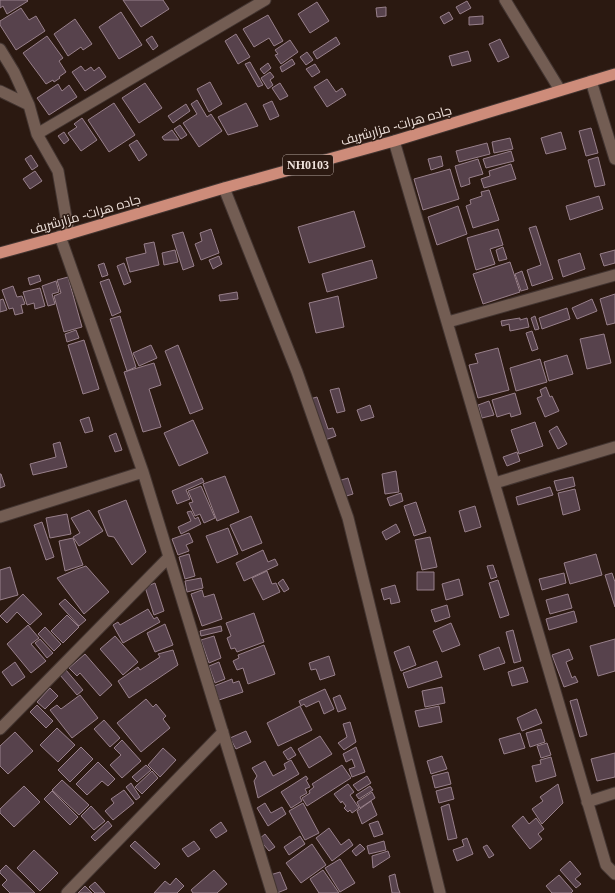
<svg xmlns="http://www.w3.org/2000/svg" width="615" height="893" viewBox="0 0 615 893" font-family="'Times New Roman',Cairo,serif">
  <rect width="100%" height="100%" fill="#2b1911"/>
  <path fill="#57424c" stroke="#98808b" d="M0,0H27L28,1L7,14L3,6L0,8Z
    M123,0H163L169,9L141,27Z
    M467,1L471,8L460,14L456,7Z
    M317,2L329,21L310,33L298,14Z
    M386,7V16L377,17L376,8Z
    M21,8L29,20L36,16L45,31L16,50L0,25V21Z
    M121,12L142,45L119,59L99,27Z
    M449,12L453,19L444,24L440,17Z
    M268,15L283,41L274,46L269,38L254,47L243,29Z
    M483,16V24L469,25V17Z
    M75,19L92,44L83,50L81,47L68,56L54,34Z
    M236,34L250,57L238,64L225,41Z
    M47,36L63,58L59,61L66,72L59,77L60,78L54,82L53,80L46,84L23,53Z
    M152,36L158,46L153,50L146,40Z
    M336,37L340,44L317,59L313,52Z
    M500,39L509,57L498,62L489,44Z
    M290,40L298,52L281,64L275,55L278,54L275,50Z
    M468,51L471,61L452,66L449,56Z
    M307,52L313,60L306,65L300,57Z
    M292,59L295,64L282,72L280,67Z
    M250,62L263,85L258,87L245,64Z
    M268,63L271,68L264,74L260,69Z
    M315,64L320,72L312,77L306,69Z
    M81,66L85,71L91,67L94,71L99,67L106,77L85,91L72,72Z
    M270,72L274,77L270,80L273,85L268,89L261,78Z
    M327,79L336,92L342,88L346,95L327,107L314,87Z
    M210,82L222,104L209,112L197,89Z
    M145,83L162,108L139,123L122,98Z
    M280,83L288,96L280,100L272,88Z
    M58,84L62,91L69,85L77,97L49,115L37,98Z
    M197,100L207,117L211,114L222,131L199,147L183,123L197,114L191,104Z
    M272,101L279,116L270,120L263,105Z
    M114,103L135,135L109,152L88,120Z
    M246,103L258,126L228,135L218,117Z
    M186,104L190,111L173,123L168,116Z
    M82,118L97,140L81,151L68,133L77,127L74,124Z
    M180,125L187,135L181,139L174,129Z
    M591,128L598,153L586,156L579,131Z
    M172,130L179,140H164L162,137Z
    M64,132L69,140L64,144L58,136Z
    M561,132L566,149L546,154L541,138Z
    M510,138L513,149L494,153L492,142Z
    M137,140L147,155L139,161L129,145Z
    M487,143L490,154L459,162L456,151Z
    M511,151L514,161L486,168L483,159Z
    M31,155L38,166L32,170L25,159Z
    M441,156L443,166L431,170L428,159Z
    M598,157L605,185L595,187L588,160Z
    M478,159L483,174L469,178L470,184L461,187L455,166Z
    M511,164L516,179L484,188L481,179L490,176L489,171Z
    M450,169L459,199L423,210L414,179Z
    M35,171L42,181L30,189L23,179Z
    M489,190L499,220L473,228L466,206L471,204L470,200L482,196L481,192Z
    M599,196L603,209L570,220L566,206Z
    M458,206L467,234L437,245L428,217Z
    M354,211L365,247L309,263L298,227Z
    M536,226L553,279L532,286L527,270L541,265L529,228Z
    M211,229L219,253L201,260L195,244L202,241L200,233Z
    M498,229L503,245L490,249L495,264L476,270L467,238Z
    M183,232L194,266L183,270L172,235Z
    M154,242L159,265L130,272L126,258L146,253L144,244Z
    M503,247L507,259L499,261L496,250Z
    M175,250L178,262L164,265L162,253Z
    M615,250V263L604,266L600,254Z
    M580,253L585,269L563,277L558,260Z
    M219,256L222,264L213,269L209,260Z
    M372,260L377,278L327,292L322,274Z
    M510,262L520,292L483,304L473,274Z
    M104,263L108,275L102,277L98,265Z
    M124,263L131,282L124,285L117,266Z
    M522,271L528,289L521,291L515,274Z
    M39,275L41,281L30,285L28,278Z
    M68,277L82,327L64,332L54,296L61,293L57,280Z
    M109,279L121,312L112,316L100,282Z
    M56,281L59,292L52,294L55,304L48,306L42,286Z
    M13,286L17,297L22,296L25,304L21,305L23,313L15,315L13,308L9,309L2,290Z
    M40,288L45,306L35,309L34,303L27,305L23,292Z
    M237,292L238,299L220,301L219,295Z
    M615,294V323L607,325L600,299Z
    M338,296L344,327L316,333L309,303Z
    M3,299L7,310L0,312V300Z
    M592,299L597,311L577,319L572,308Z
    M567,308L570,319L542,329L539,318Z
    M120,316L136,367L127,371L110,319Z
    M535,316L539,329L535,330L531,318Z
    M520,318V320L527,318L529,327L510,331L509,324L502,326L501,321Z
    M76,330L79,338L67,342L65,334Z
    M532,331L538,349L532,351L526,333Z
    M604,334L611,363L587,369L580,339Z
    M84,340L99,389L83,394L68,345Z
    M151,345L157,358L139,366L133,353Z
    M178,345L203,409L190,414L165,351Z
    M498,348L509,390L478,398L469,365L478,363L475,354Z
    M567,355L573,374L549,381L544,362Z
    M540,359L547,382L516,391L510,368Z
    M154,363L161,385L149,389L161,427L143,432L124,372Z
    M546,387L550,397L552,396L559,411L545,417L537,398L542,396L540,390Z
    M339,388L345,411L337,413L330,390Z
    M515,393L521,414L511,417L510,413L497,417L492,400Z
    M317,397L328,429L333,428L336,436L325,440L310,399Z
    M489,401L494,415L482,418L478,405Z
    M370,405L374,417L361,421L357,410Z
    M89,417L93,431L85,433L80,420Z
    M193,420L208,453L179,466L164,433Z
    M535,422L543,446L519,454L511,430Z
    M557,426L567,444L558,449L549,431Z
    M116,433L122,450L115,452L109,436Z
    M60,442L67,467L33,475L30,464L56,457L53,444Z
    M517,452L520,461L507,466L503,457Z
    M396,471L399,492L385,494L382,474Z
    M0,474H1L5,486L0,488Z
    M225,476L239,512L217,521L203,484Z
    M573,477L575,486L557,491L554,481Z
    M202,478L204,482L186,490L190,499L177,504L172,491Z
    M348,478L353,494L343,497L338,481Z
    M201,486L215,518L204,523L200,514L195,516L189,503L193,502L188,491Z
    M550,487L553,495L518,505L516,497Z
    M575,489L580,510L563,515L558,493Z
    M401,493L403,501L390,506L387,498Z
    M126,500L146,552L132,565L114,537L108,536L98,511Z
    M416,502L426,532L414,536L404,506Z
    M475,506L481,527L465,532L459,511Z
    M89,510L103,531L79,546L73,537L80,533L71,518Z
    M191,511L195,519L198,517L201,524L181,534L178,527L191,521L187,512Z
    M67,514L71,534L50,538L46,518Z
    M251,516L262,543L242,551L230,525Z
    M42,522L54,557L46,560L34,525Z
    M396,524L400,532L386,540L382,532Z
    M228,528L238,554L217,563L206,536Z
    M189,533L193,542L186,545L189,551L178,555L172,539Z
    M430,537L437,567L422,570L415,540Z
    M73,538L83,565L65,571L59,541Z
    M263,550L268,562L275,559L278,565L244,581L236,563Z
    M189,554L195,576L185,579L179,557Z
    M596,554L602,575L570,584L564,563Z
    M493,565L497,577L491,579L487,566Z
    M86,566L109,592L84,614L57,578L77,569Z
    M10,567L18,595L0,600V570Z
    M267,571L272,584L276,583L280,592L263,600L252,578Z
    M417,572H434V590H417Z
    M564,573L566,583L542,590L539,579Z
    M612,573L615,582V607L605,575Z
    M201,578L203,588L187,592L185,581Z
    M283,579L289,589L284,592L278,583Z
    M459,579L463,595L446,600L442,584Z
    M498,580L509,615L500,618L489,583Z
    M155,583L164,611L154,615L145,587Z
    M395,585L400,602L391,604L390,598L384,600L381,589Z
    M202,590L204,597L214,594L222,619L202,626L191,594Z
    M23,594L42,614L30,625L17,612L7,623L0,616Z
    M568,594L572,608L550,614L546,600Z
    M65,599L86,620L79,626L59,604Z
    M447,605L450,617L435,622L431,610Z
    M148,609L154,619L157,617L160,622L123,643L113,625L118,622L120,625Z
    M574,611L577,622L549,630L546,619Z
    M254,613L264,642L237,652L235,648L231,649L227,638L231,636L226,623Z
    M67,615L79,627L63,643L51,631Z
    M451,623L460,645L442,652L433,631Z
    M165,624L173,645L155,652L147,633Z
    M28,625L39,638L31,644L46,661L31,673L7,644Z
    M221,626L222,631L201,636L200,631Z
    M45,627L61,644L54,651L38,634Z
    M513,630L521,661L514,663L506,632Z
    M115,636L138,662L123,675L100,649Z
    M214,636L221,658L209,663L201,640Z
    M40,639L53,653L47,658L35,643Z
    M615,639V671L598,676L590,646Z
    M264,645L275,674L248,684L243,668L237,670L233,661L239,658L238,655Z
    M409,646L416,665L401,671L394,652Z
    M499,647L505,663L484,670L479,655Z
    M569,649L573,659L566,662L572,678L575,676L578,682L564,687L552,655Z
    M173,650L178,665L129,698L118,681L138,667L140,670L160,657L158,654Z
    M85,654L112,685L100,696L80,673L77,676L69,668Z
    M329,656L335,675L320,680L316,669L311,670L309,663Z
    M437,661L442,677L408,688L403,673Z
    M15,662L25,677L12,686L2,672Z
    M219,662L225,679L215,683L209,666Z
    M523,667L528,682L512,686L508,672Z
    M66,670L83,690L77,695L60,675Z
    M232,679L233,683L239,681L243,692L219,700L214,686Z
    M442,687L445,703L425,707L422,691Z
    M50,688L58,696L45,709L37,702Z
    M325,689L334,709L324,714L319,701L306,707L304,704L301,706L299,701Z
    M80,695L98,718L72,738L50,710L57,705L61,709Z
    M340,695L346,709L338,712L333,698Z
    M146,699L153,707L156,704L166,716L163,719L170,728L141,752L117,723Z
    M577,699L587,735L580,737L570,701Z
    M37,705L53,721L46,728L30,712Z
    M300,706L312,730L278,746L267,723Z
    M439,706L442,722L419,727L415,711Z
    M536,709L542,723L522,731L517,718Z
    M104,720L120,738L110,747L94,729Z
    M350,722L356,742L344,750L338,743L347,737L343,724Z
    M57,728L75,745L58,762L40,745Z
    M541,729L545,742L530,747L526,733Z
    M246,731L251,742L236,749L230,738Z
    M15,732L33,751L8,774L0,766V746Z
    M520,733L525,748L504,754L499,739Z
    M320,736L332,754L309,768L298,749Z
    M122,740L141,761L122,778L110,765L121,755L114,748Z
    M547,743L551,755L541,758L537,746Z
    M81,747L93,759L70,782L58,770Z
    M291,747L296,755L288,760L283,752Z
    M356,747L365,772L352,777L349,769L355,767L352,759L346,762L343,754Z
    M163,748L176,760L160,777L148,765Z
    M615,753V777L597,781L591,759Z
    M442,756L447,769L431,774L427,761Z
    M551,757L556,776L536,782L532,766L541,764L540,760Z
    M291,760L299,774L258,798L254,781L257,776L252,768L265,761L273,776L286,769L284,764Z
    M98,762L115,779L108,786L102,781L87,795L76,784Z
    M146,765L151,770L137,782L132,777Z
    M342,765L351,778L307,806L302,798L310,793L309,791L314,787L312,784Z
    M152,771L158,778L142,794L135,787Z
    M448,772L451,784L435,788L432,776Z
    M306,776L308,779L306,780L310,787L305,789L307,793L300,797L302,801L291,808L281,792Z
    M367,776L371,783L358,791L353,785Z
    M62,780L89,805L79,815L52,790Z
    M131,783L140,797L136,800L126,787Z
    M348,784L354,792L350,795L359,808L352,813L350,810L348,812L344,808L346,806L342,801L341,803L334,794Z
    M558,784L563,803L542,824L532,809L543,801L540,797Z
    M24,786L40,802L14,827L0,813V809Z
    M370,786L373,790L359,799L356,795Z
    M451,787L454,799L439,803L436,791Z
    M124,790L134,803L113,820L105,811L114,803L111,799Z
    M52,791L78,817L70,825L44,799Z
    M372,792L375,798L360,808L357,802Z
    M371,801L377,815L362,824L357,811Z
    M265,803L271,813L282,807L286,814L268,826L257,808Z
    M303,803L319,833L305,840L289,811Z
    M449,804L457,838L448,840L441,807Z
    M91,806L105,821L94,830L81,816Z
    M523,816L529,824L536,818L544,829L538,834L542,839L530,849L512,826Z
    M108,821L112,826L95,841L91,837Z
    M378,821L383,834L374,837L369,824Z
    M221,822L227,831L216,838L210,830Z
    M329,828L341,845L349,839L353,845L332,861L316,838Z
    M265,834L275,847L269,851L259,839Z
    M300,836L305,844L289,855L284,847Z
    M467,838L473,854L457,861L453,850L464,846L462,840Z
    M135,841L160,864L155,869L130,846Z
    M194,841L200,849L188,857L182,849Z
    M384,841L386,850L369,854L367,846Z
    M312,844L326,865L301,883L286,863Z
    M360,844L365,849L356,856L352,851Z
    M487,845L494,855L489,858L483,847Z
    M34,850L58,873L40,891L17,868Z
    M388,851L390,857L373,868L372,856Z
    M340,859L355,883L340,892L325,868Z
    M570,861L581,874L575,879L581,884L576,888L560,870Z
    M6,865L35,893H10L2,885L7,880L0,873V871Z
    M214,870L227,884L217,893H193L191,890Z
    M323,870L339,893H319L310,879Z
    M280,872L287,889L277,893L270,875Z
    M395,874L398,888L400,893H392L389,876Z
    M559,875L573,891L571,893H552L546,886Z
    M176,878L184,886L177,893H154L165,881L170,885Z
    M95,882L105,893H95L89,887Z
    M85,886L92,893H78Z"/>
  <g fill="none" stroke-linecap="round" stroke-linejoin="round">
    <g stroke="#433531" stroke-width="13">
      <path id="minor" d="M505,0L560,90
        M0,49L14,72L29,105L37,134L58,171L69,234
        M591,81L615,159
        M0,91L29,105
        M37,134L265,0
        M394,141L606,865L615,874
        M224,188L297,372L348,518L440,893
        M60,236L143,472L272,893
        M448,322L615,275
        M495,483L615,447
        M0,517L143,472
        M0,729L169,557
        M587,802L615,793
        M67,893L223,732"/>
    </g>
    <g stroke="#433531" stroke-width="13">
      <path id="trunk" d="M0,253L69,234L224,188L394,141L615,74"/>
    </g>
    <use href="#minor" stroke="#735d53" stroke-width="11"/>
    <use href="#trunk" stroke="#ce8c7a" stroke-width="11"/>
  </g>
  <g text-anchor="middle" stroke-width="3" stroke-linejoin="round" paint-order="stroke">
    <rect fill="#2b1911" stroke="#b4a69f" stroke-width="1" x="283" y="155" width="50" height="20" rx="3"/>
    <g font-size="12" font-weight="bold" fill="#efe2dc">
      <text x="308" y="169">NH0103</text>
    </g>
    <g font-size="13" fill="#efe2dc" stroke="#2b1911">
      <text transform="translate(396 125) rotate(-16)" y="5">جاده هرات- مزارشریف</text>
      <text transform="translate(85 214) rotate(-16)" y="5">جاده هرات- مزارشریف</text>
    </g>
  </g>
</svg>
